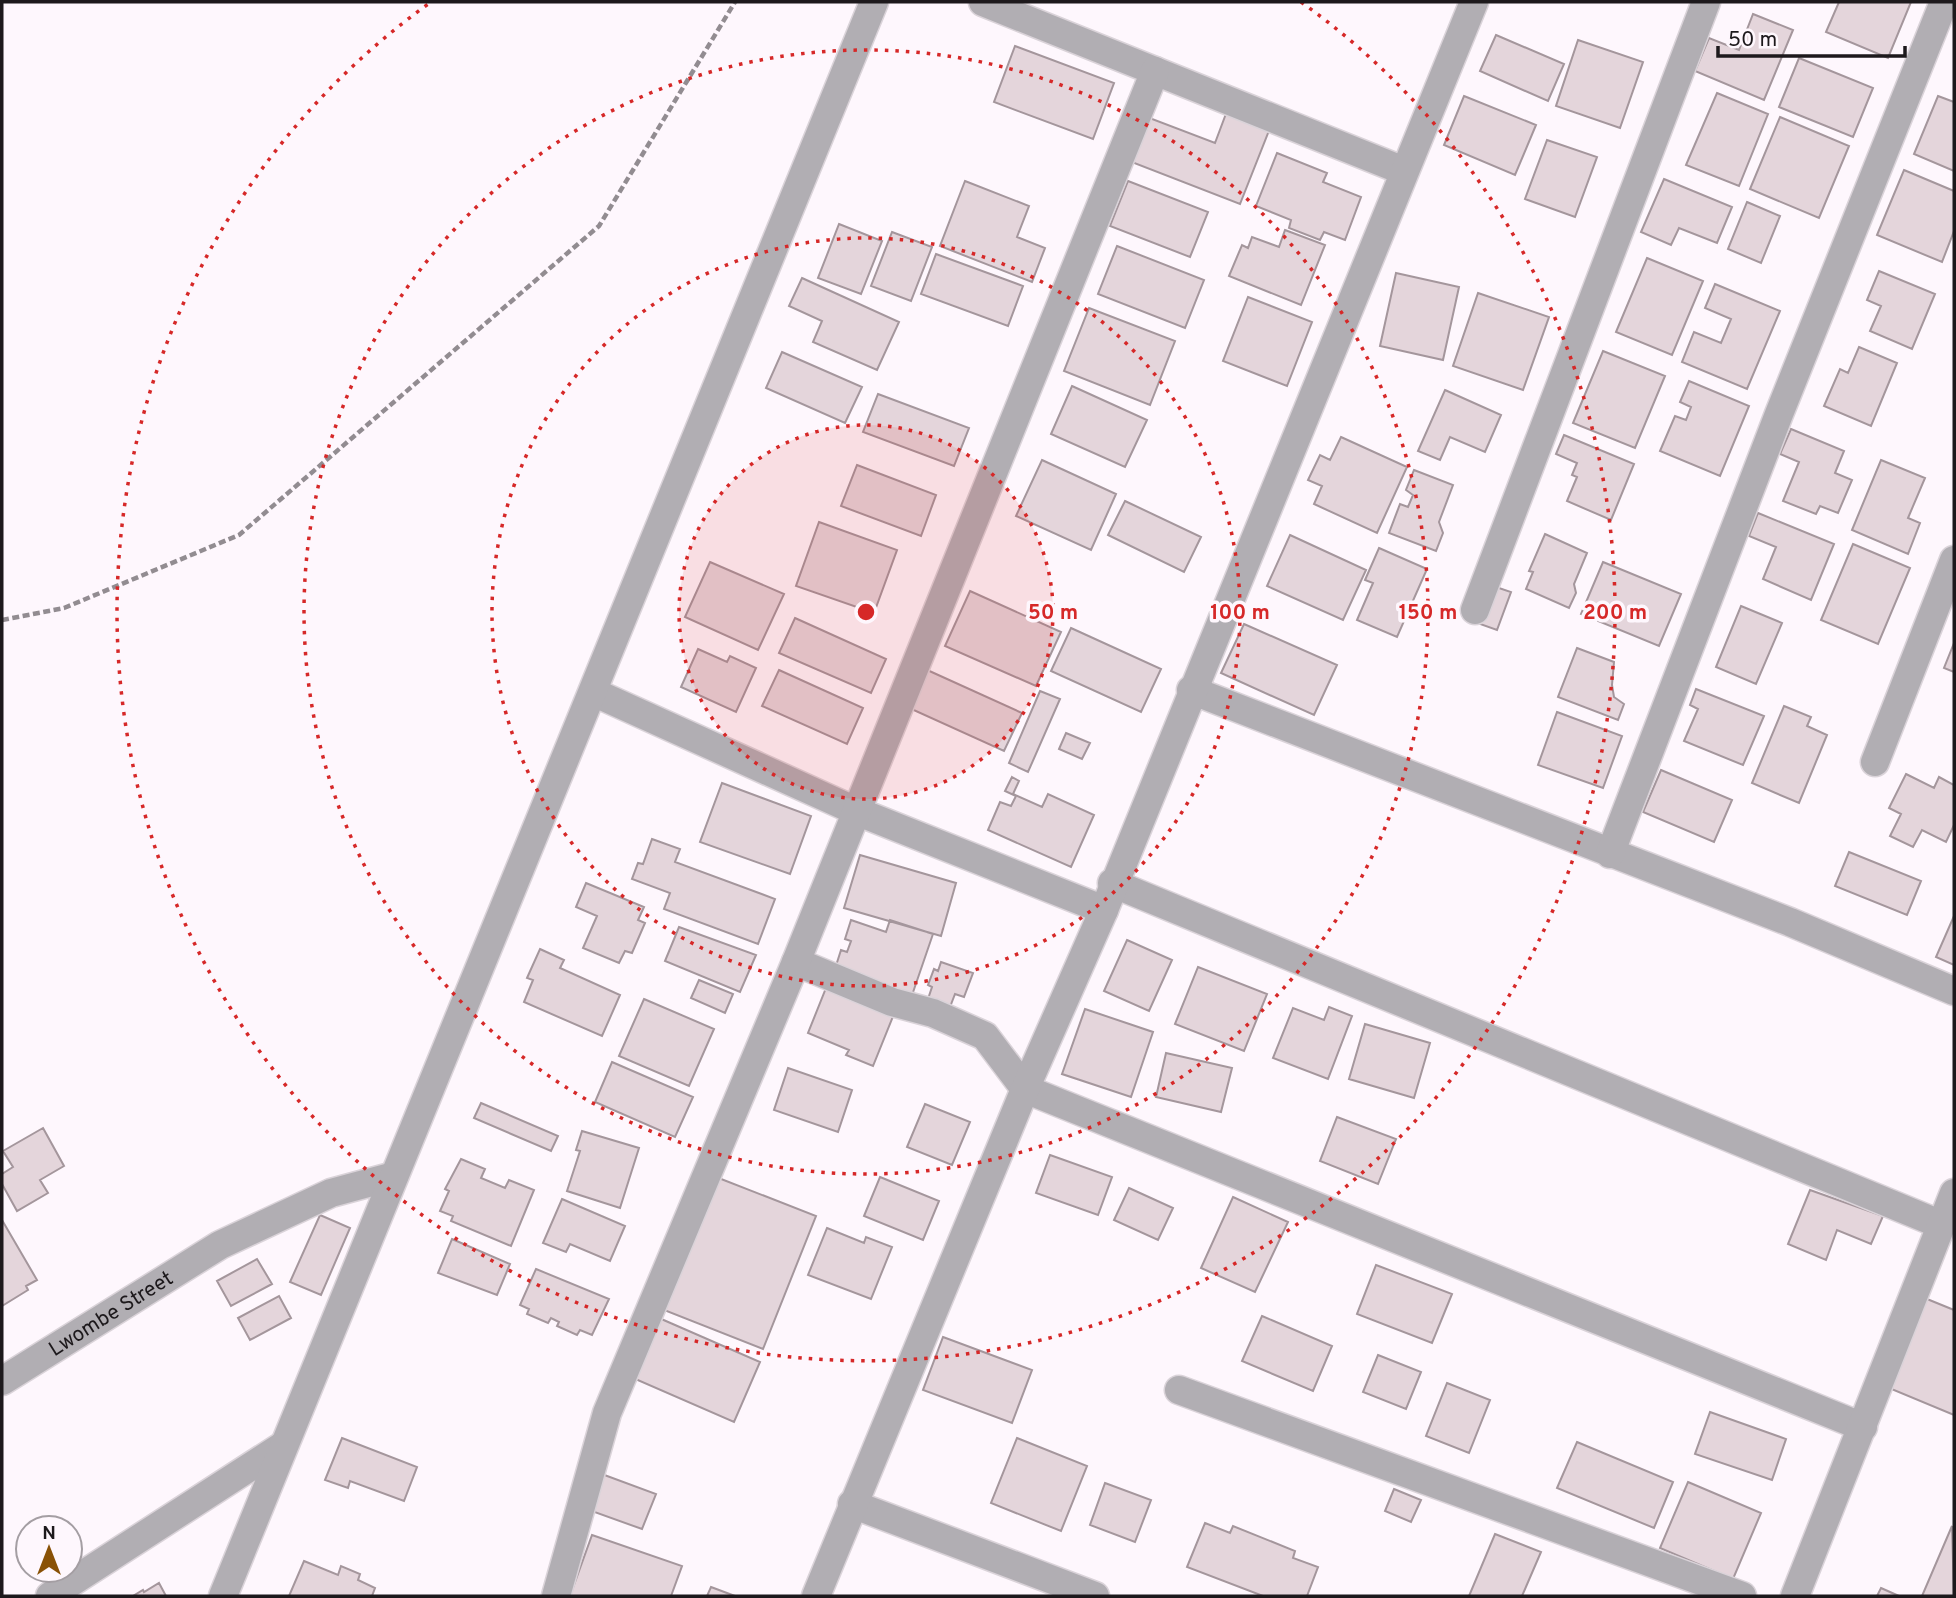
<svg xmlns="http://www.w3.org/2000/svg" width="1956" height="1598" viewBox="0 0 1956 1598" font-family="Overpass,sans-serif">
  <rect width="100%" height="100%" fill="#fef7fd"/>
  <path fill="#e4d5db" stroke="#a4969c" stroke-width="2" d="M1839,2H1911L1888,58L1826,32Z
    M1753,14L1793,30L1764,100L1695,71L1709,38L1739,50Z
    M1496,35L1564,64L1548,101L1480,71Z
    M1578,40L1643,62L1620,128L1556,106Z
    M1015,46L1114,83L1093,139L994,102Z
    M1799,58L1873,88L1853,137L1779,107Z
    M1717,93L1768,114L1739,186L1686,165Z
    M1464,96L1536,125L1515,175L1444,145Z
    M1938,96L1954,102V171L1914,154Z
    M1227,111L1270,128L1240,204L1129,161L1147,117L1215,143Z
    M1780,117L1849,146L1819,218L1750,189Z
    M1547,140L1597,157L1575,217L1525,199Z
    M1277,153L1327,173L1323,182L1361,197L1345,240L1324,232L1320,240L1289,228L1291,220L1256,206Z
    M1904,170L1954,191V231L1942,262L1877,235Z
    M1664,179L1732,207L1717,243L1679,228L1671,245L1641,232Z
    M965,181L1029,206L1017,237L1045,248L1032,282L940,246Z
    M1128,181L1208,212L1190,257L1110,226Z
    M1747,202L1780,216L1761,263L1728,249Z
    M839,224L882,241L861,294L818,278Z
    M1285,230L1325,245L1301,305L1229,276L1242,245L1248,248L1252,237L1279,247Z
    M892,232L932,247L911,301L871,286Z
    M1117,246L1204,280L1185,328L1098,294Z
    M936,254L1023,286L1008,326L921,294Z
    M1647,258L1703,281L1672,355L1616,332Z
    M1879,271L1935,294L1912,349L1870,331L1881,306L1867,300Z
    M1396,273L1459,287L1443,360L1380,346Z
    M802,278L899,322L877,370L813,342L822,321L789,306Z
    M1715,284L1780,311L1747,389L1682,362L1694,332L1721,343L1731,319L1705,308Z
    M1478,293L1549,317L1523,390L1453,366Z
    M1248,297L1312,322L1287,386L1223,361Z
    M1089,308L1175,341L1150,405L1064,371Z
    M1859,347L1897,363L1871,426L1824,406L1840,369L1848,373Z
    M1603,351L1665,376L1635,448L1573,423Z
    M782,352L862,387L845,423L766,388Z
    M1689,381L1749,406L1720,476L1660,451L1675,416L1686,420L1691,407L1680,402Z
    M1072,386L1147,420L1125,467L1051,434Z
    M1445,390L1501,415L1485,452L1450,437L1440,460L1418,451Z
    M878,394L969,428L954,466L863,432Z
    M1791,429L1844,451L1835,473L1852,480L1838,513L1820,506L1816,514L1783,501L1799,462L1780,454Z
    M1564,435L1634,464L1611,520L1567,501L1577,477L1572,475L1577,463L1556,454Z
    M1341,437L1407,467L1377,533L1314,504L1322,486L1308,480L1320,455L1330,460Z
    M1042,460L1116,494L1091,550L1016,516Z
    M1881,460L1925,478L1908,518L1920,523L1908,554L1852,530Z
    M857,465L936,495L921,536L841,506Z
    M1414,470L1453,485L1439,522L1443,533L1436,551L1389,533L1400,504L1408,507L1413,495L1406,490Z
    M1125,501L1201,537L1184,572L1108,535Z
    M1758,513L1834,544L1811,600L1763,579L1776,547L1749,536Z
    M819,522L897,550L874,613L796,586Z
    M1545,534L1587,553L1574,584L1576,593L1569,608L1526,589L1533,572L1529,571Z
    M1290,535L1366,570L1343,620L1267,586Z
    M1853,544L1910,568L1878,644L1821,620Z
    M1379,548L1427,569L1397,637L1357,620L1373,583L1365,580Z
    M710,562L784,594L758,650L685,617Z
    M1603,562L1681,594L1659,646L1581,614Z
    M1493,586L1511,592L1497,630L1480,624Z
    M970,591L1061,632L1036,686L945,646Z
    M1741,606L1782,623L1756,684L1716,667Z
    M795,618L886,659L871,693L779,653Z
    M1244,624L1337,665L1314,715L1221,673Z
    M1071,628L1161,669L1141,712L1051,671Z
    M1954,643V672L1944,668Z
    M1577,648L1614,662L1612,685L1614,697L1624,704L1618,720L1558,697Z
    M698,649L727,662L730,656L756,668L736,712L681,687Z
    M925,669L1022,713L1004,751L907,707Z
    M779,670L863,708L847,744L762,706Z
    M1696,689L1764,716L1743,765L1684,741L1698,709L1690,705Z
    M1040,691L1060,699L1028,772L1009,763Z
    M1784,706L1811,717L1807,726L1827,735L1799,803L1752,783Z
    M1557,712L1622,736L1603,788L1538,765Z
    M1066,733L1090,743L1082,759L1059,749Z
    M1661,770L1732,800L1714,842L1643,812Z
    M1906,774L1934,788L1939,777L1954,785V825L1946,842L1922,830L1913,847L1890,836L1901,814L1889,808Z
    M1012,777L1019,781L1013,794L1042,807L1048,794L1094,815L1071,867L988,830L1000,802L1011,806L1016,796L1005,791Z
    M722,783L811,816L790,874L700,842Z
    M652,839L680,849L675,862L775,899L758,944L664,909L670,893L632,879L638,863L643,864Z
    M1849,852L1921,881L1907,915L1835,886Z
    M860,855L956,883L941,936L844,908Z
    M586,883L644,907L638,920L645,923L632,953L625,951L619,963L583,948L597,916L576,907Z
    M1954,916V965L1936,957Z
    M851,920L886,932L890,920L933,934L910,1001L833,975L841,950L847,952L851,941L845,939Z
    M679,927L756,955L740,992L665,961Z
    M1127,940L1172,960L1149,1011L1104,991Z
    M540,949L564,960L560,968L620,995L602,1036L524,1002L533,980L527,978Z
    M941,962L973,973L964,997L955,994L950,1007L928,999L932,987L928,985L934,969L938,971Z
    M1198,967L1267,994L1244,1051L1175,1024Z
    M830,978L898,1004L873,1066L846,1055L849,1050L808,1033Z
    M699,980L733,994L725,1013L691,998Z
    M644,999L714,1029L689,1086L619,1056Z
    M1329,1007L1352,1016L1328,1079L1273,1058L1293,1008L1324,1020Z
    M1085,1009L1153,1032L1131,1097L1062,1074Z
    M1365,1024L1430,1043L1414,1098L1349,1079Z
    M1166,1053L1232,1068L1221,1112L1156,1097Z
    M612,1062L693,1097L675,1137L595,1102Z
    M788,1068L852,1090L838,1132L774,1110Z
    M481,1103L558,1136L551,1151L474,1118Z
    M925,1104L970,1122L952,1165L907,1147Z
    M1337,1117L1396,1139L1378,1184L1320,1161Z
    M43,1128L64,1166L40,1180L48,1193L17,1211L2,1184V1174L13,1167L3,1151Z
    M582,1131L639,1148L620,1208L567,1191L580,1151L576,1150Z
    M1050,1155L1112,1177L1098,1215L1036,1193Z
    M461,1159L485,1169L481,1178L505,1188L509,1180L534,1190L511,1246L451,1221L453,1216L440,1211L449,1191L445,1189Z
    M716,1177L816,1216L763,1349L664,1310Z
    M880,1177L939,1201L923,1240L864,1216Z
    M1129,1188L1173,1208L1158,1240L1114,1220Z
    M1810,1190L1883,1216L1871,1244L1837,1230L1826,1260L1788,1244Z
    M1233,1197L1288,1222L1255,1292L1201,1268Z
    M562,1199L625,1226L610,1261L570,1244L566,1252L543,1243Z
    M320,1215L350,1228L321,1295L290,1282Z
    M2,1220L37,1280L26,1286L28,1290L2,1306Z
    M827,1228L864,1243L866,1237L892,1247L871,1299L808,1275Z
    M452,1239L510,1264L497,1295L438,1273Z
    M257,1259L272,1284L231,1306L217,1281Z
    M1376,1265L1452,1294L1432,1343L1357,1314Z
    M536,1269L609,1299L592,1335L580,1330L577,1335L557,1326L559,1322L551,1318L548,1323L527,1314L529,1309L520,1305Z
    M279,1296L291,1318L250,1340L238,1318Z
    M1927,1299L1954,1310V1415L1889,1388Z
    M1262,1316L1332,1346L1313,1391L1242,1361Z
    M659,1318L760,1362L734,1422L633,1378Z
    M943,1337L1032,1370L1012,1423L923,1390Z
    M1378,1355L1421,1372L1406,1409L1363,1392Z
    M1447,1383L1490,1400L1469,1453L1426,1436Z
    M1710,1412L1786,1439L1772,1480L1695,1454Z
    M342,1438L417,1467L404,1501L350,1481L348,1488L325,1480Z
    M1017,1438L1087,1466L1061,1531L991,1503Z
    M1577,1442L1673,1482L1654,1528L1557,1488Z
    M599,1473L656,1494L642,1529L586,1509Z
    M1688,1482L1761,1513L1733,1579L1660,1548Z
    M1105,1483L1151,1500L1135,1542L1090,1525Z
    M1394,1489L1421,1500L1411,1522L1385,1511Z
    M1205,1523L1230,1533L1233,1526L1295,1551L1293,1558L1318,1567L1307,1596H1263L1187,1567Z
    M1952,1526L1954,1596H1922Z
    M1495,1534L1541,1552L1522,1596H1469Z
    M592,1535L682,1566L671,1596H570Z
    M304,1561L338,1575L341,1566L360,1574L358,1580L375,1588L372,1596H289Z
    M159,1583L166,1596H133L143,1590L144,1592Z
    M711,1587L735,1596H707Z
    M1881,1588L1899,1596H1877Z"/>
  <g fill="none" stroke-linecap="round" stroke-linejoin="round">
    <g stroke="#dad3d9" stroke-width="31">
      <g id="minor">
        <path d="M983,2L1404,171"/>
        <path d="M1475,610L1706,2"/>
        <path d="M1191,690L1790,922L1954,991"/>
        <path d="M593,692L856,811L1104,910"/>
        <path d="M1875,762L1954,560"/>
        <path d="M1610,854L1779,414L1944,2"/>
        <path d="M1112,883L1942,1225"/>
        <path d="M796,962L892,1002L933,1013L985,1036L1025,1089L1863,1427"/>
        <path id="s1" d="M2,1381L220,1245L331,1193L394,1176"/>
        <path d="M1179,1390L1742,1596"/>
        <path d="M852,1504L1095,1596"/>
        <path d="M50,1596L284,1445"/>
        <path d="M223,1596L874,2"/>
        <path d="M556,1596L607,1413L796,962L1155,71"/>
        <path d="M816,1596L1025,1089L1104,910L1474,2"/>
        <path d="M1795,1596L1954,1193"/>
      </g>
    </g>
    <path stroke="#928c91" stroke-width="4.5" stroke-dasharray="7 3.5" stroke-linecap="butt" d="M2,620L64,608L239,535L599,226L735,2"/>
    <use href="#minor" stroke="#b1aeb3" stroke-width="28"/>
  </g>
  <circle cx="866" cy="612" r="187" fill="#d62828" fill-opacity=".12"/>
  <g fill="none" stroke="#d62828" stroke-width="3.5" stroke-dasharray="3.5 7">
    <circle cx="866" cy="612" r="187"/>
    <circle cx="866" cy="612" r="374"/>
    <circle cx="866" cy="612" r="562"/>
    <path d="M1301 2A749 749 0 1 1 431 2"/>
  </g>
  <g text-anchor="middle" stroke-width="7" stroke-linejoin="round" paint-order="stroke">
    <g font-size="21" fill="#1d191c" stroke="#fef7fd">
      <text dy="7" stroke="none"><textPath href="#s1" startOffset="128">Lwombe Street</textPath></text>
    </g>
  </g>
  <circle cx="866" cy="612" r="10" fill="#d62828" stroke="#fef7fd" stroke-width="3.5"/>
  <g font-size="21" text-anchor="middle" font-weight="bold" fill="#d62828" stroke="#fef7fd" stroke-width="7" stroke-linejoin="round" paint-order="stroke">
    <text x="1053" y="619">50 m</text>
    <text x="1240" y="619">100 m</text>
    <text x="1428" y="619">150 m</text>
    <text x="1615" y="619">200 m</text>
  </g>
  <rect width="1956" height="1598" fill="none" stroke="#1d191c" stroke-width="7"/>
  <g transform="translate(49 1549)"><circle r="33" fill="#fef7fd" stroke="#a49ea3" stroke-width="2"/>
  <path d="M0-5L12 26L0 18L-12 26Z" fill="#895106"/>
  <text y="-10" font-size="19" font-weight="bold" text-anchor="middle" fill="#1d191c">N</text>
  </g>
  <path d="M1718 46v10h187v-10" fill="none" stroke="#1d191c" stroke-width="3.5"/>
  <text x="1728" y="46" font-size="21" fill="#1d191c" stroke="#fef7fd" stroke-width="5" paint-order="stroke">50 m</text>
</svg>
